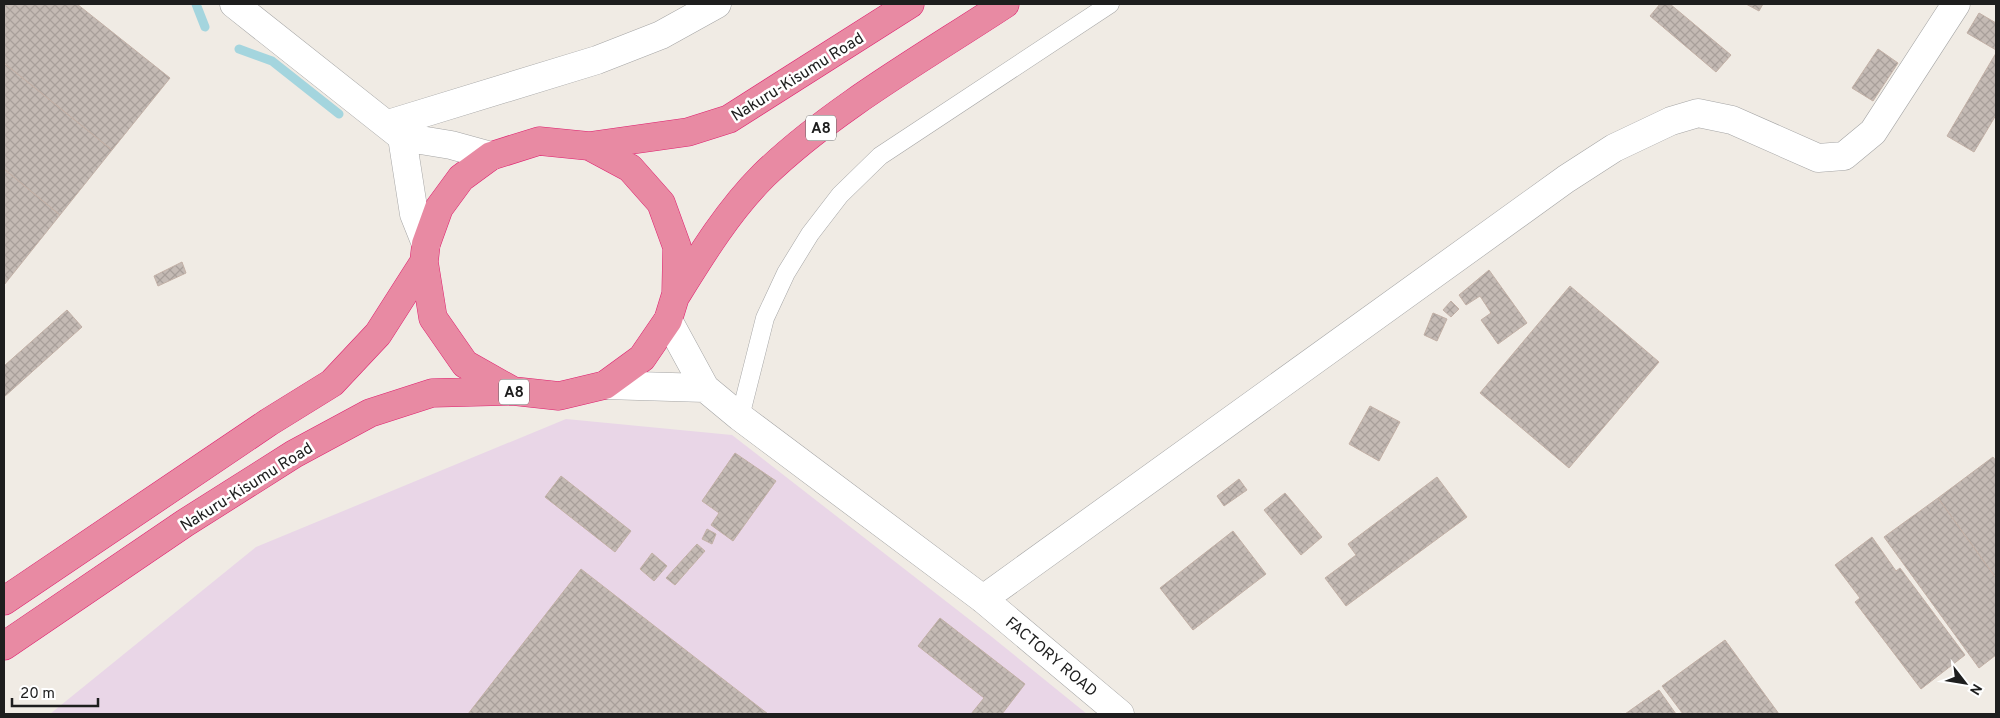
<svg xmlns="http://www.w3.org/2000/svg" width="2000" height="718" viewBox="0 0 2000 718" font-family="Overpass,sans-serif">
  <defs>
    <pattern id="building-cross-hatch" width="8" height="8" patternUnits="userSpaceOnUse" patternTransform="scale(1.25)"><rect width="8" height="8" fill="#c4bab4"/><path d="M0 0l8 8M0 8l8-8" fill="none" stroke="#a89f9a"/></pattern>
  </defs>
  <rect width="100%" height="100%" fill="#f0ebe4"/>
  <path fill="#e9d6e7" d="M566,419L732,435L992,637L1087,714H50L256,547Z"/>
  <g fill="none" stroke-linecap="round" stroke-linejoin="round">
    <path stroke="#a4d5de" stroke-width="9" d="M196,4L205,27
      M239,49L272,61L339,114"/>
  </g>
  <path fill="url(#building-cross-hatch)" stroke="#c2b0a6" d="M4,4H77L170,78L112,150L4,63Z
    M1660,4H1670L1731,55L1716,72L1650,16Z
    M1746,4H1763L1759,11Z
    M1979,13L1996,23V50L1967,33Z
    M1878,49L1898,63L1873,101L1852,88Z
    M1996,53V115L1974,152L1947,136Z
    M4,63L112,150L60,215L4,169Z
    M4,169L60,215L4,285Z
    M182,262L186,273L158,286L154,276Z
    M1489,270L1527,323L1498,344L1481,320L1491,313L1480,296L1466,305L1459,295Z
    M1570,286L1659,362L1569,468L1480,393Z
    M1451,301L1459,309L1451,317L1443,310Z
    M67,310L82,327L4,397V366Z
    M1433,313L1447,319L1437,341L1424,335Z
    M1370,406L1400,422L1379,461L1349,444Z
    M735,453L776,481L733,541L711,525L719,513L702,501Z
    M1993,457L1996,461V578L1938,498Z
    M561,476L631,531L615,552L545,497Z
    M1437,477L1467,517L1346,606L1325,578L1356,555L1348,544Z
    M1239,479L1247,490L1224,506L1217,496Z
    M1285,493L1322,537L1301,555L1264,510Z
    M1938,498L1996,578V655L1979,668L1884,537Z
    M707,529L716,534L712,544L702,539Z
    M1233,531L1266,574L1193,630L1160,588Z
    M1872,537L1896,571L1900,568L1965,655L1921,689L1855,602L1860,598L1835,565Z
    M697,544L705,551L675,585L666,578Z
    M652,553L667,566L654,581L640,569Z
    M581,569L768,714H468Z
    M940,618L1025,684L1002,714H971L984,698L918,646Z
    M1725,640L1779,714H1683L1662,686Z
    M1659,690L1676,714H1625Z"/>
  <g fill="none" stroke-linecap="round" stroke-linejoin="round">
    <g stroke="#a5a5a5" stroke-width="19">
      <path id="lane" d="M740,417L765,318L786,273L810,234L840,195L880,156L1110,4"/>
    </g>
    <g stroke="#a5a5a5" stroke-width="29">
      <path id="street" d="M234,4L402,137L451,145L491,156
        M388,124L597,60L661,35L717,4
        M402,137L414,214L426,244
        M668,320L705,388L740,417L983,599L1120,714
        M605,385L705,388
        M983,599L1566,179L1614,148L1671,121L1698,113L1732,120L1818,158L1844,156L1873,132L1956,4"/>
    </g>
    <g stroke="#de216f" stroke-width="29">
      <path id="highway" d="M589,146L630,168L661,203L677,247L676,294L668,320L642,358L605,385L559,396L513,391L465,364L433,318L424,262L426,244L439,208L461,178L491,156L539,141L589,146L688,132L729,119L910,4
        M677,294C703,252 729,210 764,175C831,110 926,56 1005,4
        M4,601L269,422L332,383L378,334L424,262
        M4,646L185,523L294,454L370,413L432,393L513,391"/>
    </g>
    <use href="#lane" stroke="#fff" stroke-width="18"/>
    <use href="#street" stroke="#fff" stroke-width="28"/>
    <use href="#highway" stroke="#e88aa3" stroke-width="28"/>
  </g>
  <g text-anchor="middle" stroke-width="5" stroke-linejoin="round" paint-order="stroke">
    <g fill="#fff" stroke="#626262" stroke-width="1">
      <rect x="806" y="115.5" width="30" height="25" rx="4"/>
      <rect x="499" y="379.5" width="30" height="25" rx="4"/>
    </g>
    <g font-size="15" font-weight="bold" fill="#1e1e1e">
      <text x="821" y="133">A8</text>
      <text x="514" y="397">A8</text>
    </g>
    <g font-size="16" fill="#1e1e1e" stroke="#fff">
      <text transform="translate(797 76) rotate(-32)" y="6">Nakuru-Kisumu Road</text>
      <text transform="translate(246 486) rotate(-32)" y="6">Nakuru-Kisumu Road</text>
      <text transform="translate(1052 656) rotate(40)" y="6">FACTORY ROAD</text>
    </g>
  </g>
  <rect width="2000" height="718" fill="none" stroke="#1e1e1e" stroke-width="10"/>
  <g transform="translate(1965 683) rotate(121)" stroke="#ffffff" stroke-width="4" paint-order="stroke">
  <path d="M0-4L9 19L0 12L-9 19Z" fill="#1e1e1e"/>
  <text y="-8" font-size="14" font-weight="bold" text-anchor="middle" fill="#1e1e1e">N</text>
  </g>
  <path d="M12 698v8h86v-8" fill="none" stroke="#1e1e1e" stroke-width="2.5"/>
  <text x="20" y="698" font-size="15" fill="#1e1e1e" stroke="#ffffff" stroke-width="4" paint-order="stroke">20 m</text>
</svg>
